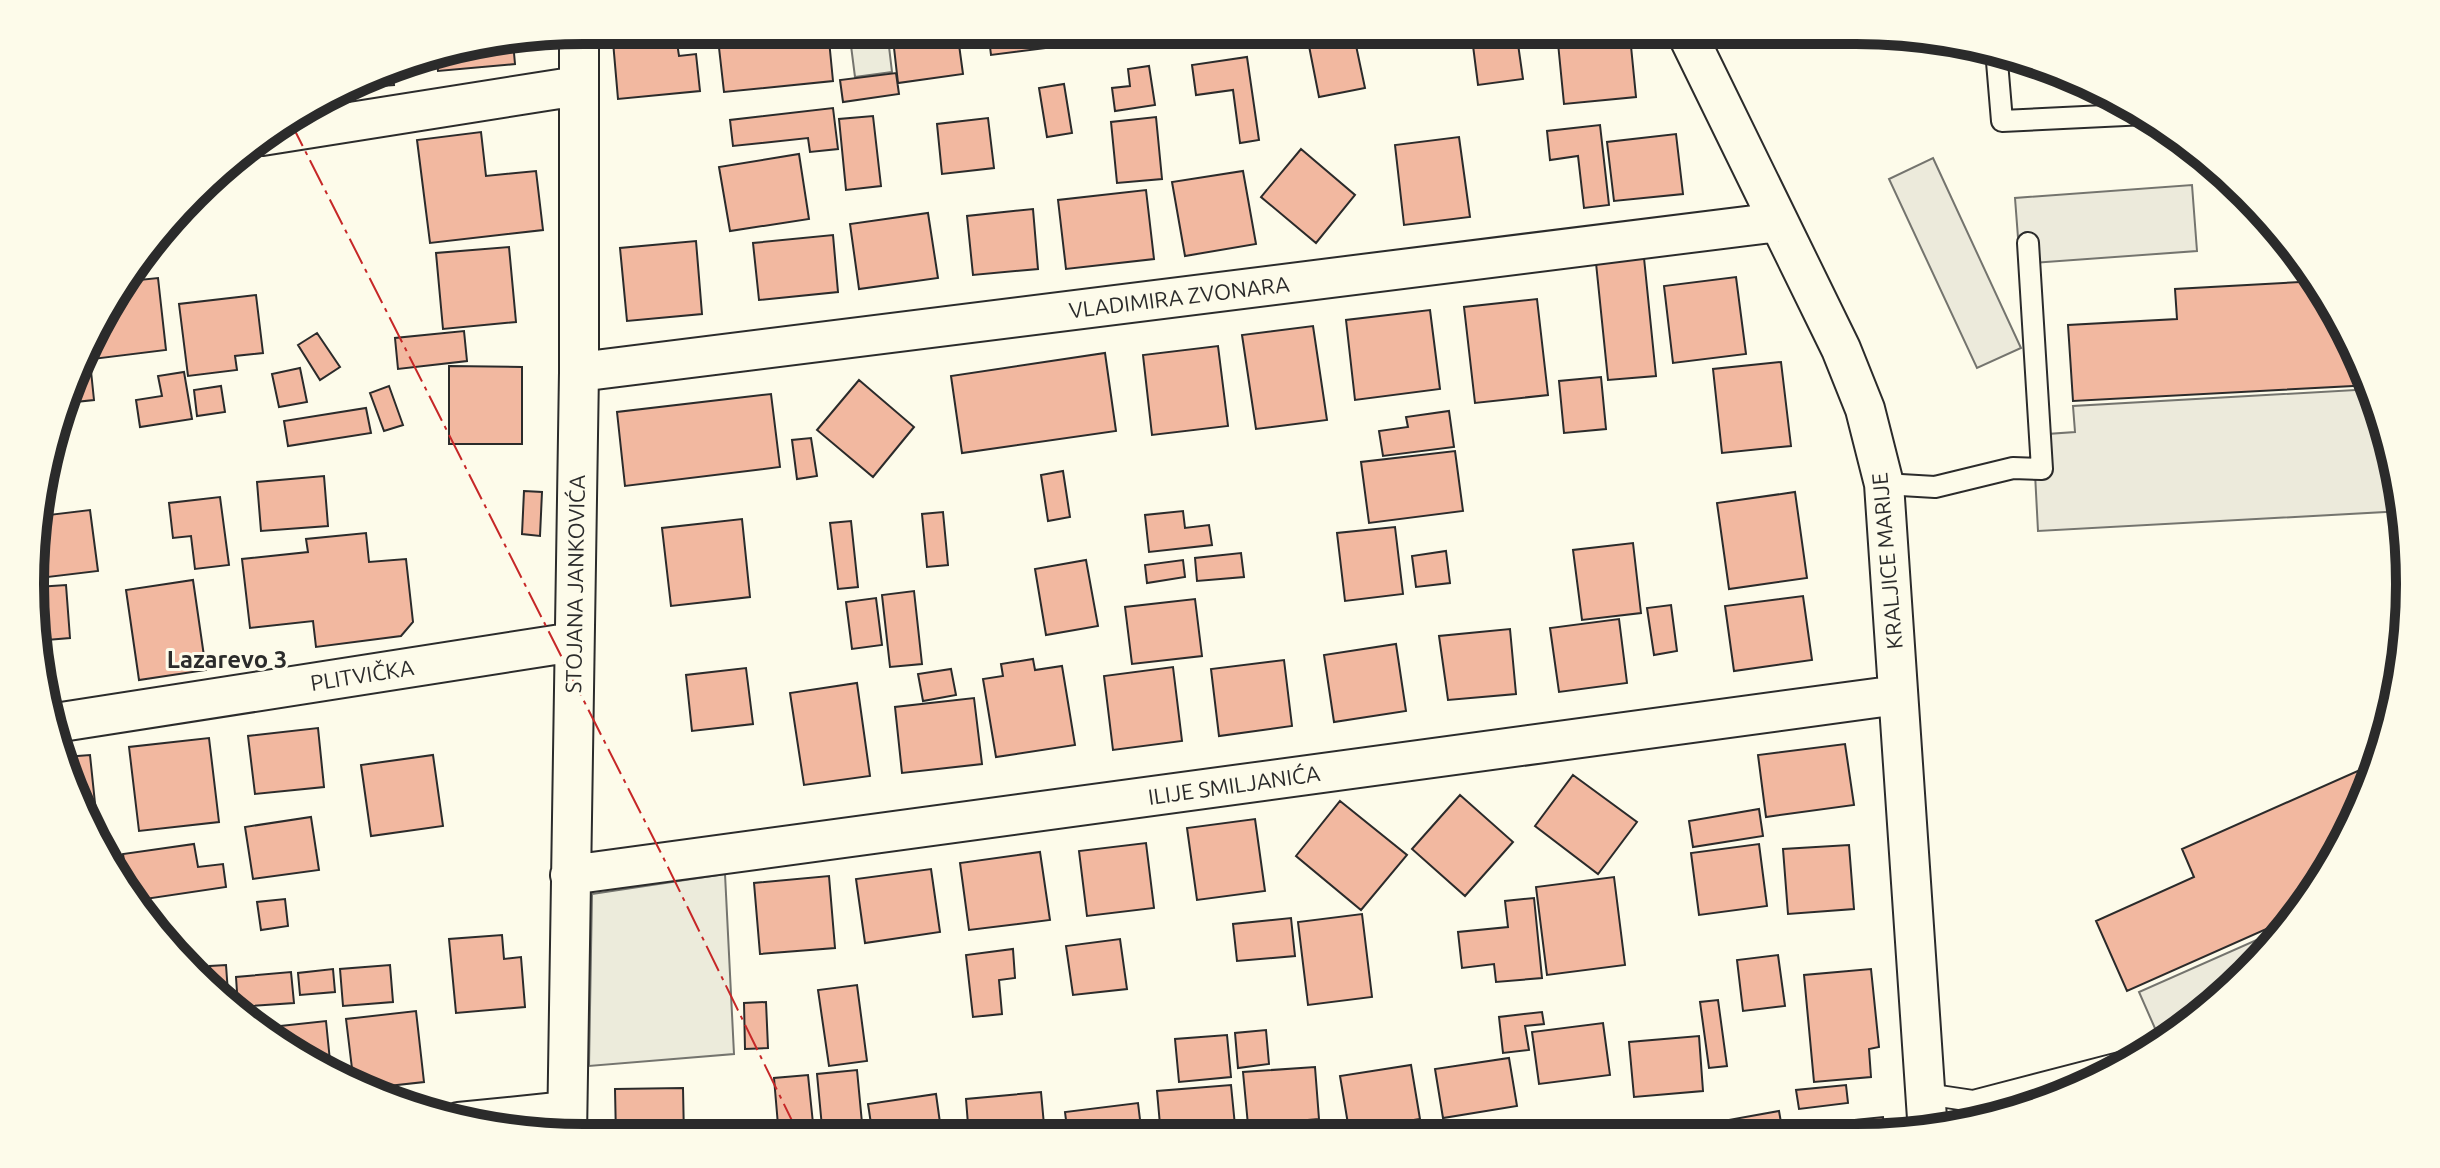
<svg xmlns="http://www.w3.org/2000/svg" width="2440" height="1168" viewBox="0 0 2440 1168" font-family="Ubuntu,sans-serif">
  <rect width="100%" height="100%" fill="#fdfbea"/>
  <path fill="#ecebdb" stroke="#74746e" stroke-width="2" d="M849,30H887L892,72L855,77Z
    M725,874L734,1054L589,1066L592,894Z"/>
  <path fill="#eceadb" stroke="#74746e" stroke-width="2" d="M1933,158L2021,348L1977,368L1889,179Z
    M2192,185L2197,251L2020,264L2015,198Z
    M2373,389L2399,476L2403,511L2038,531L2033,435L2075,432L2073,406Z
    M2293,924L2194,1023L2161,1042L2139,992Z"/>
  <path fill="#f2b8a0" stroke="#2b2b2b" stroke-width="2" d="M612,30H703V34L676,36L679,56L696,54L700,91L618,99Z
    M717,30H828L833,81L724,92Z
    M892,30H957L963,74L898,83Z
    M988,30H1092L1094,42L991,55Z
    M1097,30H1117L1118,41L1099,44Z
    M1134,30H1200V32L1135,40Z
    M1471,30H1516L1523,79L1478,85Z
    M1354,36L1365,88L1319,97L1309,46Z
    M1630,36L1636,97L1564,104L1558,43Z
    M513,42L515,64L438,71L436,54Z
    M1247,57L1259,140L1240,143L1233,90L1196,95L1192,65Z
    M1149,66L1155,105L1115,111L1112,88L1130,86L1128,69Z
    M392,67L394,85L352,88Z
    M896,73L899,94L843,102L840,80Z
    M1064,84L1072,133L1047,137L1039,88Z
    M833,108L838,149L810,152L808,138L733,146L730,120Z
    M873,116L881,186L846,190L839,119Z
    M1156,117L1162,179L1117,183L1111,122Z
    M988,118L994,168L942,174L937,124Z
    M1600,125L1609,205L1584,208L1578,156L1550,160L1547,131Z
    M481,132L486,176L536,171L543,230L430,243L417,140Z
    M1676,134L1683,194L1614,201L1607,142Z
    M1459,137L1470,217L1404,225L1395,145Z
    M1301,149L1355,195L1316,243L1261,197Z
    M799,154L809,219L730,231L719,167Z
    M1243,171L1256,244L1185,256L1172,182Z
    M1146,190L1154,259L1066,269L1058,200Z
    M1033,209L1038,269L973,275L967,216Z
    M928,213L938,278L859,289L850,224Z
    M833,235L838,292L759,300L753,243Z
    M696,241L702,314L627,321L620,248Z
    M509,247L516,322L443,329L436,253Z
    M1644,258L1656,376L1608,380L1596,263Z
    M1736,277L1746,354L1673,363L1664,286Z
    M158,278L166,350L93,359L91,338L120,282Z
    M2319,281L2368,372L2372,385L2073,401L2068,325L2177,319L2175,289Z
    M256,295L263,353L235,356L237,370L188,376L179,304Z
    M1537,299L1548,395L1475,403L1464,307Z
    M1430,310L1440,389L1355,400L1346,320Z
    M1313,326L1327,420L1256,429L1242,335Z
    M464,331L467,361L398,369L395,338Z
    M317,333L340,367L320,380L298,345Z
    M88,342L94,400L65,403L72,372Z
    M1218,346L1228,426L1152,435L1143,355Z
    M1105,353L1116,431L962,453L951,376Z
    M1781,362L1791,446L1722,453L1713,369Z
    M449,366L522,367V444H449Z
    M300,368L307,402L279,407L272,374Z
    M184,372L192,419L140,427L136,400L162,396L158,376Z
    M1601,377L1606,429L1564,433L1559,381Z
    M859,380L914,427L873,477L817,430Z
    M221,386L225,412L197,416L194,390Z
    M389,386L403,425L384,431L370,393Z
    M771,394L780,467L625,486L617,412Z
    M366,408L371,433L288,446L284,421Z
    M1449,411L1454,447L1383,456L1379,431L1408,427L1406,417Z
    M811,438L817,476L797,479L792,440Z
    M1455,451L1463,511L1369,523L1361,462Z
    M1063,471L1070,517L1048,521L1041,475Z
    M324,476L328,526L261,531L257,482Z
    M524,491L542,492L540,536L522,534Z
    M1795,492L1807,578L1729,589L1717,503Z
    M220,497L229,565L195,569L191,536L173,538L169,503Z
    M90,510L98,571L48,577L40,516Z
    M1183,511L1185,528L1209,525L1212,545L1149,552L1145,515Z
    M943,512L948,565L927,567L922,514Z
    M742,519L750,597L671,606L662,528Z
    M851,521L858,587L838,589L830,523Z
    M1395,527L1403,594L1345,601L1337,533Z
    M366,533L369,562L406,559L413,622L401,636L316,647L313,621L250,628L242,559L308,552L306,539Z
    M1633,543L1641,613L1582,620L1573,550Z
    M1446,551L1450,583L1416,587L1412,556Z
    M1241,553L1244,577L1197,581L1195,558Z
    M1086,560L1098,626L1046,635L1035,569Z
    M1183,560L1185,577L1147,583L1145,565Z
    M193,580L206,670L139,680L126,590Z
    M66,585L70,638L35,641L37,587Z
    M914,591L922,664L890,667L882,595Z
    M1803,596L1812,660L1734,671L1725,606Z
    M876,598L882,645L852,649L846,602Z
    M1195,599L1202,656L1132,664L1125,607Z
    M1671,605L1677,651L1654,655L1647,608Z
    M1619,619L1627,683L1559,692L1550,628Z
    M1510,629L1516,694L1448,700L1439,636Z
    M1396,644L1406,711L1334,722L1324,655Z
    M1033,659L1035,670L1062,666L1075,745L996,757L983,679L1003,676L1001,664Z
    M1284,660L1292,726L1219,736L1211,669Z
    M1173,667L1182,741L1113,750L1104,676Z
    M746,668L753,724L692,731L686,675Z
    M951,669L956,695L923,701L918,674Z
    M857,683L870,776L804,785L790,693Z
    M974,698L982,764L902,773L895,707Z
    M318,728L324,787L255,794L248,736Z
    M209,738L219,822L139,831L129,747Z
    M1845,744L1854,805L1766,817L1758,755Z
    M90,755L99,842L96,843L87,829L65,757Z
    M433,755L443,826L371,836L361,765Z
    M2378,762L2368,796L2300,914L2127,991L2096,921L2194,877L2182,849Z
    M1573,775L1637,822L1598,874L1535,826Z
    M1460,795L1513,842L1465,896L1412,849Z
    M1340,801L1407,855L1361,910L1296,856Z
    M1759,809L1763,836L1693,847L1689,821Z
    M311,817L319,870L253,879L245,827Z
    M1255,819L1265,891L1197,900L1187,828Z
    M1146,843L1154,908L1087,916L1079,851Z
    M194,844L198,867L223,864L226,887L132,901L129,896L123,854Z
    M1759,844L1767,906L1699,915L1691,853Z
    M1849,845L1854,909L1788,914L1783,849Z
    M1040,852L1050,920L969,930L960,863Z
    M931,869L940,932L865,943L856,879Z
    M829,876L835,948L760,954L754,883Z
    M1614,877L1625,965L1547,975L1536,887Z
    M1534,898L1542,978L1496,982L1494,964L1462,968L1458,932L1508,927L1505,901Z
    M285,899L288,926L261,930L257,902Z
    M1362,914L1372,997L1308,1005L1298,922Z
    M1291,918L1295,956L1237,961L1233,924Z
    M502,935L504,959L521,957L525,1007L456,1013L449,939Z
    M1120,939L1127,989L1073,995L1066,946Z
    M1013,949L1015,978L999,980L1002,1014L973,1017L966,955Z
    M1778,955L1785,1006L1743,1011L1737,960Z
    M226,965L229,1007L212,993L210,966Z
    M390,965L393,1002L343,1006L340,969Z
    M333,969L335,992L300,995L298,973Z
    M1871,969L1879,1047L1869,1049L1871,1077L1814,1082L1804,975Z
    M291,972L294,1003L238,1007L236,977Z
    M857,985L867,1061L829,1066L818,990Z
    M1718,1000L1727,1066L1709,1068L1700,1002Z
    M766,1002L768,1048L745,1049L744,1003Z
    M416,1011L424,1082L361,1089L354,1085L346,1019Z
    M1542,1012L1544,1024L1525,1026L1529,1050L1503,1053L1499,1017Z
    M326,1021L331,1071L262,1028Z
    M1603,1023L1610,1075L1539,1084L1532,1032Z
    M1266,1030L1269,1064L1238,1068L1235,1033Z
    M1227,1035L1231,1077L1179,1082L1175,1039Z
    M1699,1036L1703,1091L1634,1097L1629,1042Z
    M1509,1058L1517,1106L1443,1118L1435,1069Z
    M1411,1065L1420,1119L1349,1130L1340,1076Z
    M1315,1067L1319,1119L1248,1125L1243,1072Z
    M857,1070L862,1123L822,1127L817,1074Z
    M808,1075L814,1133L779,1137L774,1078Z
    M1231,1085L1236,1136H1161L1157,1091Z
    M1846,1085L1848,1103L1799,1109L1796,1090Z
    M683,1088L684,1138H616L615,1089Z
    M1041,1092L1045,1136L969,1137L966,1099Z
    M936,1094L942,1137H873L868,1104Z
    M1138,1103L1142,1136H1068L1065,1112Z
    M1779,1111L1783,1134H1725L1723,1121Z
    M1883,1117L1885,1133L1807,1134L1806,1125Z"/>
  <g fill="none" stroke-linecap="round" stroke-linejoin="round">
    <g stroke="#2b2b2b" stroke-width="24">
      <path id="service" d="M1996,50L2002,121L2146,114
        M1884,484L1935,487L2013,468L2042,469L2028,243
        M2151,1048L2170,1035
        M1926,1094L1973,1101L2127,1061"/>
    </g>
    <g stroke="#2b2b2b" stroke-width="42">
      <path id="minor" d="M1685,30L1841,349L1865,409L1884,484L1928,1133
        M262,136L578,86
        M579,372L1778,222
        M55,723L574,642
        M570,875L1898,695
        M459,1122L567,1111
        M567,1136L579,372V31"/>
    </g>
    <use href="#service" stroke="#fdfbea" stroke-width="20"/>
    <use href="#minor" stroke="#fdfbea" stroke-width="38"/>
    <path stroke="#c62828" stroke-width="2" stroke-dasharray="28 6 4 6" stroke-linecap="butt" d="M290,121L662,855L800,1137"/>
  </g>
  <g text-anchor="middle" stroke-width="6" stroke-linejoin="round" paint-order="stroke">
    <g font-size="22" fill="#2b2b2b" stroke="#fdfbea">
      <text transform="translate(1179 297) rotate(-7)" y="8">VLADIMIRA ZVONARA</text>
      <text transform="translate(1887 561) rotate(-95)" y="8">KRALJICE MARIJE</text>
      <text transform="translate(575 584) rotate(-89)" y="8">STOJANA JANKOVIĆA</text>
      <text transform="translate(362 675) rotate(-9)" y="8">PLITVIČKA</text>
      <text transform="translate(1234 785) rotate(-8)" y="8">ILIJE SMILJANIĆA</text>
    </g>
    <g font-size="24" font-weight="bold" fill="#2b2b2b" stroke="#fdfbea">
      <text x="227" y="668">Lazarevo 3</text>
    </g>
  </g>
  <path d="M0 0H2440V1168H0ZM584 44H1856A540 540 0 0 1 2396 584V584A540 540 0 0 1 1856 1124H584A540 540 0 0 1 44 584V584A540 540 0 0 1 584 44Z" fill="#fdfbea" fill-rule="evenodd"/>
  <path fill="none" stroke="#2b2b2b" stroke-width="10" d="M584 44H1856A540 540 0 0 1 2396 584V584A540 540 0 0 1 1856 1124H584A540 540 0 0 1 44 584V584A540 540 0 0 1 584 44Z"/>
</svg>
